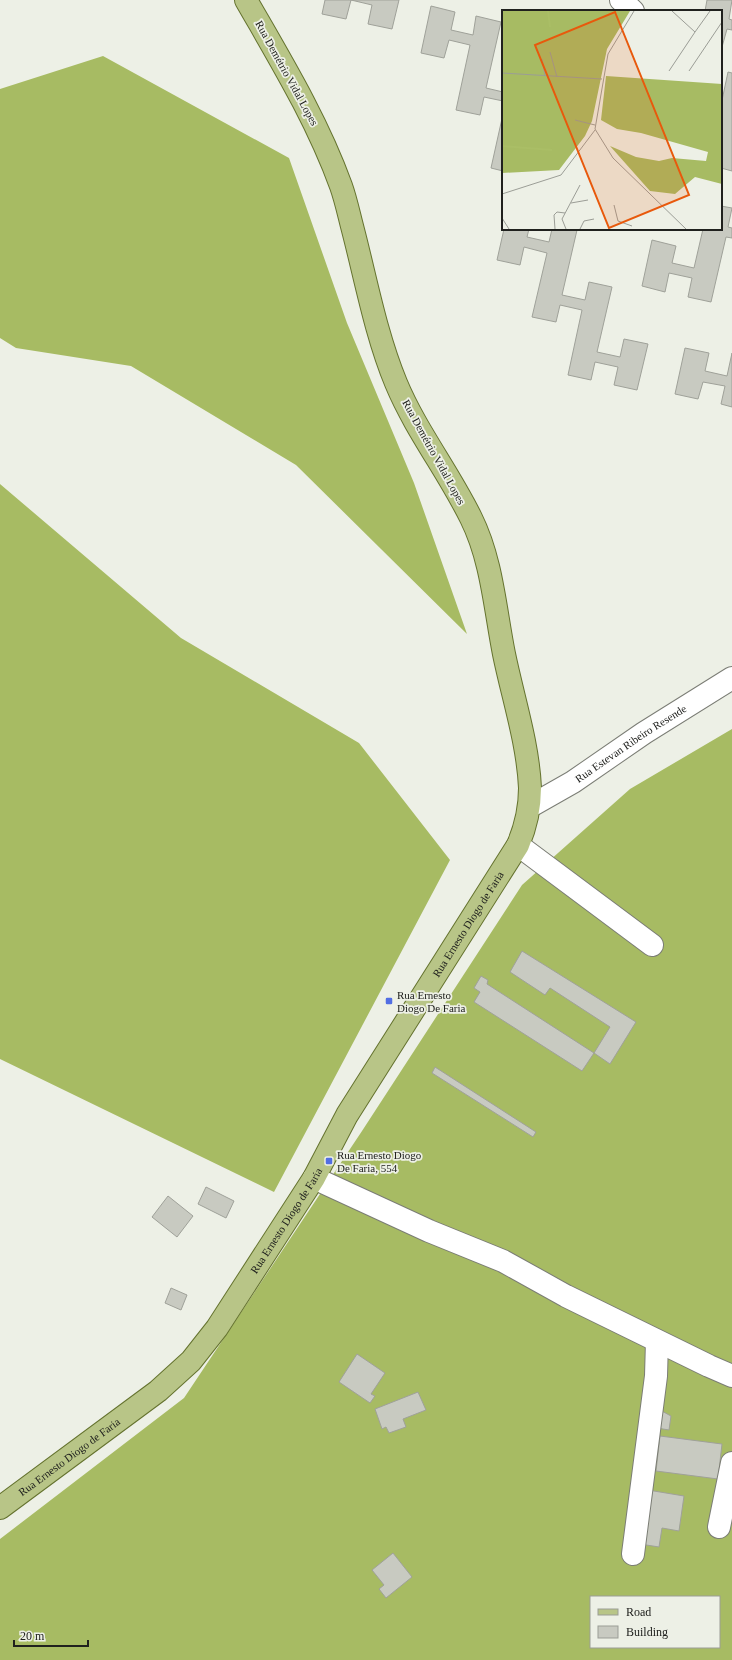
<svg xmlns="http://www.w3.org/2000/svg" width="732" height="1660" viewBox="0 0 732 1660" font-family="Georgia,serif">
  <rect width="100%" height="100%" fill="#edf0e6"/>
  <path fill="#a7bb63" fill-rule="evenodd" d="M103,56L289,158L347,323L414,483L467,634L296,465L131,366L16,348L0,338V89Z
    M0,484L181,638L359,743L450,860L274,1192L0,1059Z
    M732,729V1660H0V1539L184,1398L362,1131L522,885L630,789ZM591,1597H719V1647H591Z"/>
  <path fill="#c8cac1" stroke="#9fa199" d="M325,0H399L392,29L368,24L372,5L351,0L346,19L322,14Z
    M707,0H732L729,19L732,20V30L727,29L722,47L721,11H705Z
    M431,6L455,12L451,30L473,35L476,16L501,22L486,88L503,92V101L484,97L480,115L456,110L470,45L449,40L444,58L421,53Z
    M728,72L732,73V171L721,168V105Z
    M503,114V171L491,168Z
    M721,206L732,208L728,227L732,228V238L726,237L711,302L688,297L692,278L669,273L665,292L642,286L652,240L676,246L672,263L694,268L703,229H721Z
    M504,229H529L527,237L549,242L552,229L577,230L562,295L585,300L589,282L612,287L597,352L620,357L624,339L648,344L637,390L614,385L618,367L595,362L591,380L568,375L582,310L560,305L556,322L532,317L547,253L524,247L520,265L497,260Z
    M685,348L709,353L705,371L727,376L732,353V407L721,404L725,386L703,382L698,399L675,394Z
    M522,951L636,1022L610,1064L594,1053L610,1027L550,988L545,995L510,972Z
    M481,976L488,980L487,984L594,1053L582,1071L474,1002L480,992L474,988Z
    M435,1067L536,1132L533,1137L432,1073Z
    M206,1187L234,1201L226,1218L198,1204Z
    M168,1196L193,1216L177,1237L152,1217Z
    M171,1288L187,1295L181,1310L165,1303Z
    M357,1354L385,1373L371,1394L375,1396L370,1403L339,1382Z
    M418,1392L426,1410L403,1419L406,1427L389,1433L386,1427L382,1429L375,1409Z
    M660,1410L671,1416L669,1430L657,1428Z
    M660,1436L722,1444L718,1479L656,1471Z
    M648,1490L684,1496L679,1531L662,1528L659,1547L640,1544Z
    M393,1553L412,1577L386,1598L379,1589L384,1585L372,1570Z"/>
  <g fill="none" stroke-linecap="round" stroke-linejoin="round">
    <g stroke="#7b7d75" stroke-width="24">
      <g id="minor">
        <path d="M621,0L633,11"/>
        <path id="s1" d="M529,807L573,782L644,733L732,678"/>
        <path d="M518,845L652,945"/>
        <path d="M314,1178L429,1231L503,1261L566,1296L709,1366L732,1376"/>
        <path d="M719,1527L732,1463"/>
        <path d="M633,1554L656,1376L657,1341"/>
      </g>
    </g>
    <g stroke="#64722e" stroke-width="24">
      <g id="major">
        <path id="s2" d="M0,1508L158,1391L191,1361L217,1328L314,1178L347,1115L518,845C526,826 530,809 530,788C528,743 513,698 504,654C495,609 492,560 471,518C448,471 416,431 396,383C376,335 366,280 353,230C349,215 346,200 341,186C317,120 281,61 246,0"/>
      </g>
    </g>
    <use href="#minor" stroke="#fff" stroke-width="22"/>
    <use href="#major" stroke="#b8c587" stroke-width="22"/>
  </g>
  <g fill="#526ee3" stroke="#edf0e6" stroke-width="1.5">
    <rect x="385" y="997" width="8" height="8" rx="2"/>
    <rect x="325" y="1157" width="8" height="8" rx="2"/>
  </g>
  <g text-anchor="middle" stroke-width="3.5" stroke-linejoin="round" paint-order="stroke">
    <g font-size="11" fill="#20211e" stroke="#edf0e6">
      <text transform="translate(287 73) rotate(61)" y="4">Rua Demétrio Vidal Lopes</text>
      <text transform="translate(434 452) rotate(61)" y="4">Rua Demétrio Vidal Lopes</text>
      <text dy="4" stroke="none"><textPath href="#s1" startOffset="120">Rua Estevan Ribeiro Resende</textPath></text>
      <text dy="4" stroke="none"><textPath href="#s2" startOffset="759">Rua Ernesto Diogo de Faria</textPath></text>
      <text dy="4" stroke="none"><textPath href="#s2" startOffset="411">Rua Ernesto Diogo de Faria</textPath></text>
      <text dy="4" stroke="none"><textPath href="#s2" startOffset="86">Rua Ernesto Diogo de Faria</textPath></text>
    </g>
    <g font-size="11" fill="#20211e" stroke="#edf0e6" text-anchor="start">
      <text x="397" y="999">Rua Ernesto<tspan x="397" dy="13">Diogo De Faria</tspan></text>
      <text x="337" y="1159">Rua Ernesto Diogo<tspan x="337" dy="13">De Faria, 554</tspan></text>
    </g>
  </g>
  <g transform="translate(502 10)">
    <rect width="220" height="220" fill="#edf0e6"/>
    <path d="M0,1H128L105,39L90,111L83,126L57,160L0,163ZM104,66L220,74V174L193,167L173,184L148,181L108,136L134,147L157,151L170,148L204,151L206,142L139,123L115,119L99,110Z" fill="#a7bb63"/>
    <path fill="none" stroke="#aabe66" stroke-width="2" d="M46,1L48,17M0,136L50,140"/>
    <path fill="none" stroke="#9b9d96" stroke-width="1" d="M132,1L106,44L93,119L111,148L184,219M193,22L208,1M48,42L55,67M40,49L43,66M167,61L193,22L170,1M187,61L220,12M0,63L100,69M73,110L93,115M0,184L59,165L93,120M69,193L86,190M112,195L116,211L130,216M0,208L7,219M53,219L52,205L55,202L63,203M64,219L60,209L78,175M78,219L82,211L92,209"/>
    <path fill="#e8590c" fill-opacity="0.15" stroke="#e8590c" stroke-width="2" d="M113,2L187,185L107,218L33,35Z"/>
    <rect width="220" height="220" fill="none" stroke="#20211e" stroke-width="2"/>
  </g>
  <rect x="590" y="1596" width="130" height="52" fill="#edf0e6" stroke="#9b9d96"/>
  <rect x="598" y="1609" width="20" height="6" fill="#b8c587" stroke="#9b9d96"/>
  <text x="626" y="1616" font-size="12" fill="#20211e">Road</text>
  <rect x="598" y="1626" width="20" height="12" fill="#c8cac1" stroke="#9b9d96"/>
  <text x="626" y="1636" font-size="12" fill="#20211e">Building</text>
  <path d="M14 1640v6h74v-6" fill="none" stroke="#20211e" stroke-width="2"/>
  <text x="20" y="1640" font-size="12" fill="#20211e" stroke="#edf0e6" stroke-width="3" paint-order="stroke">20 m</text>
</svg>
